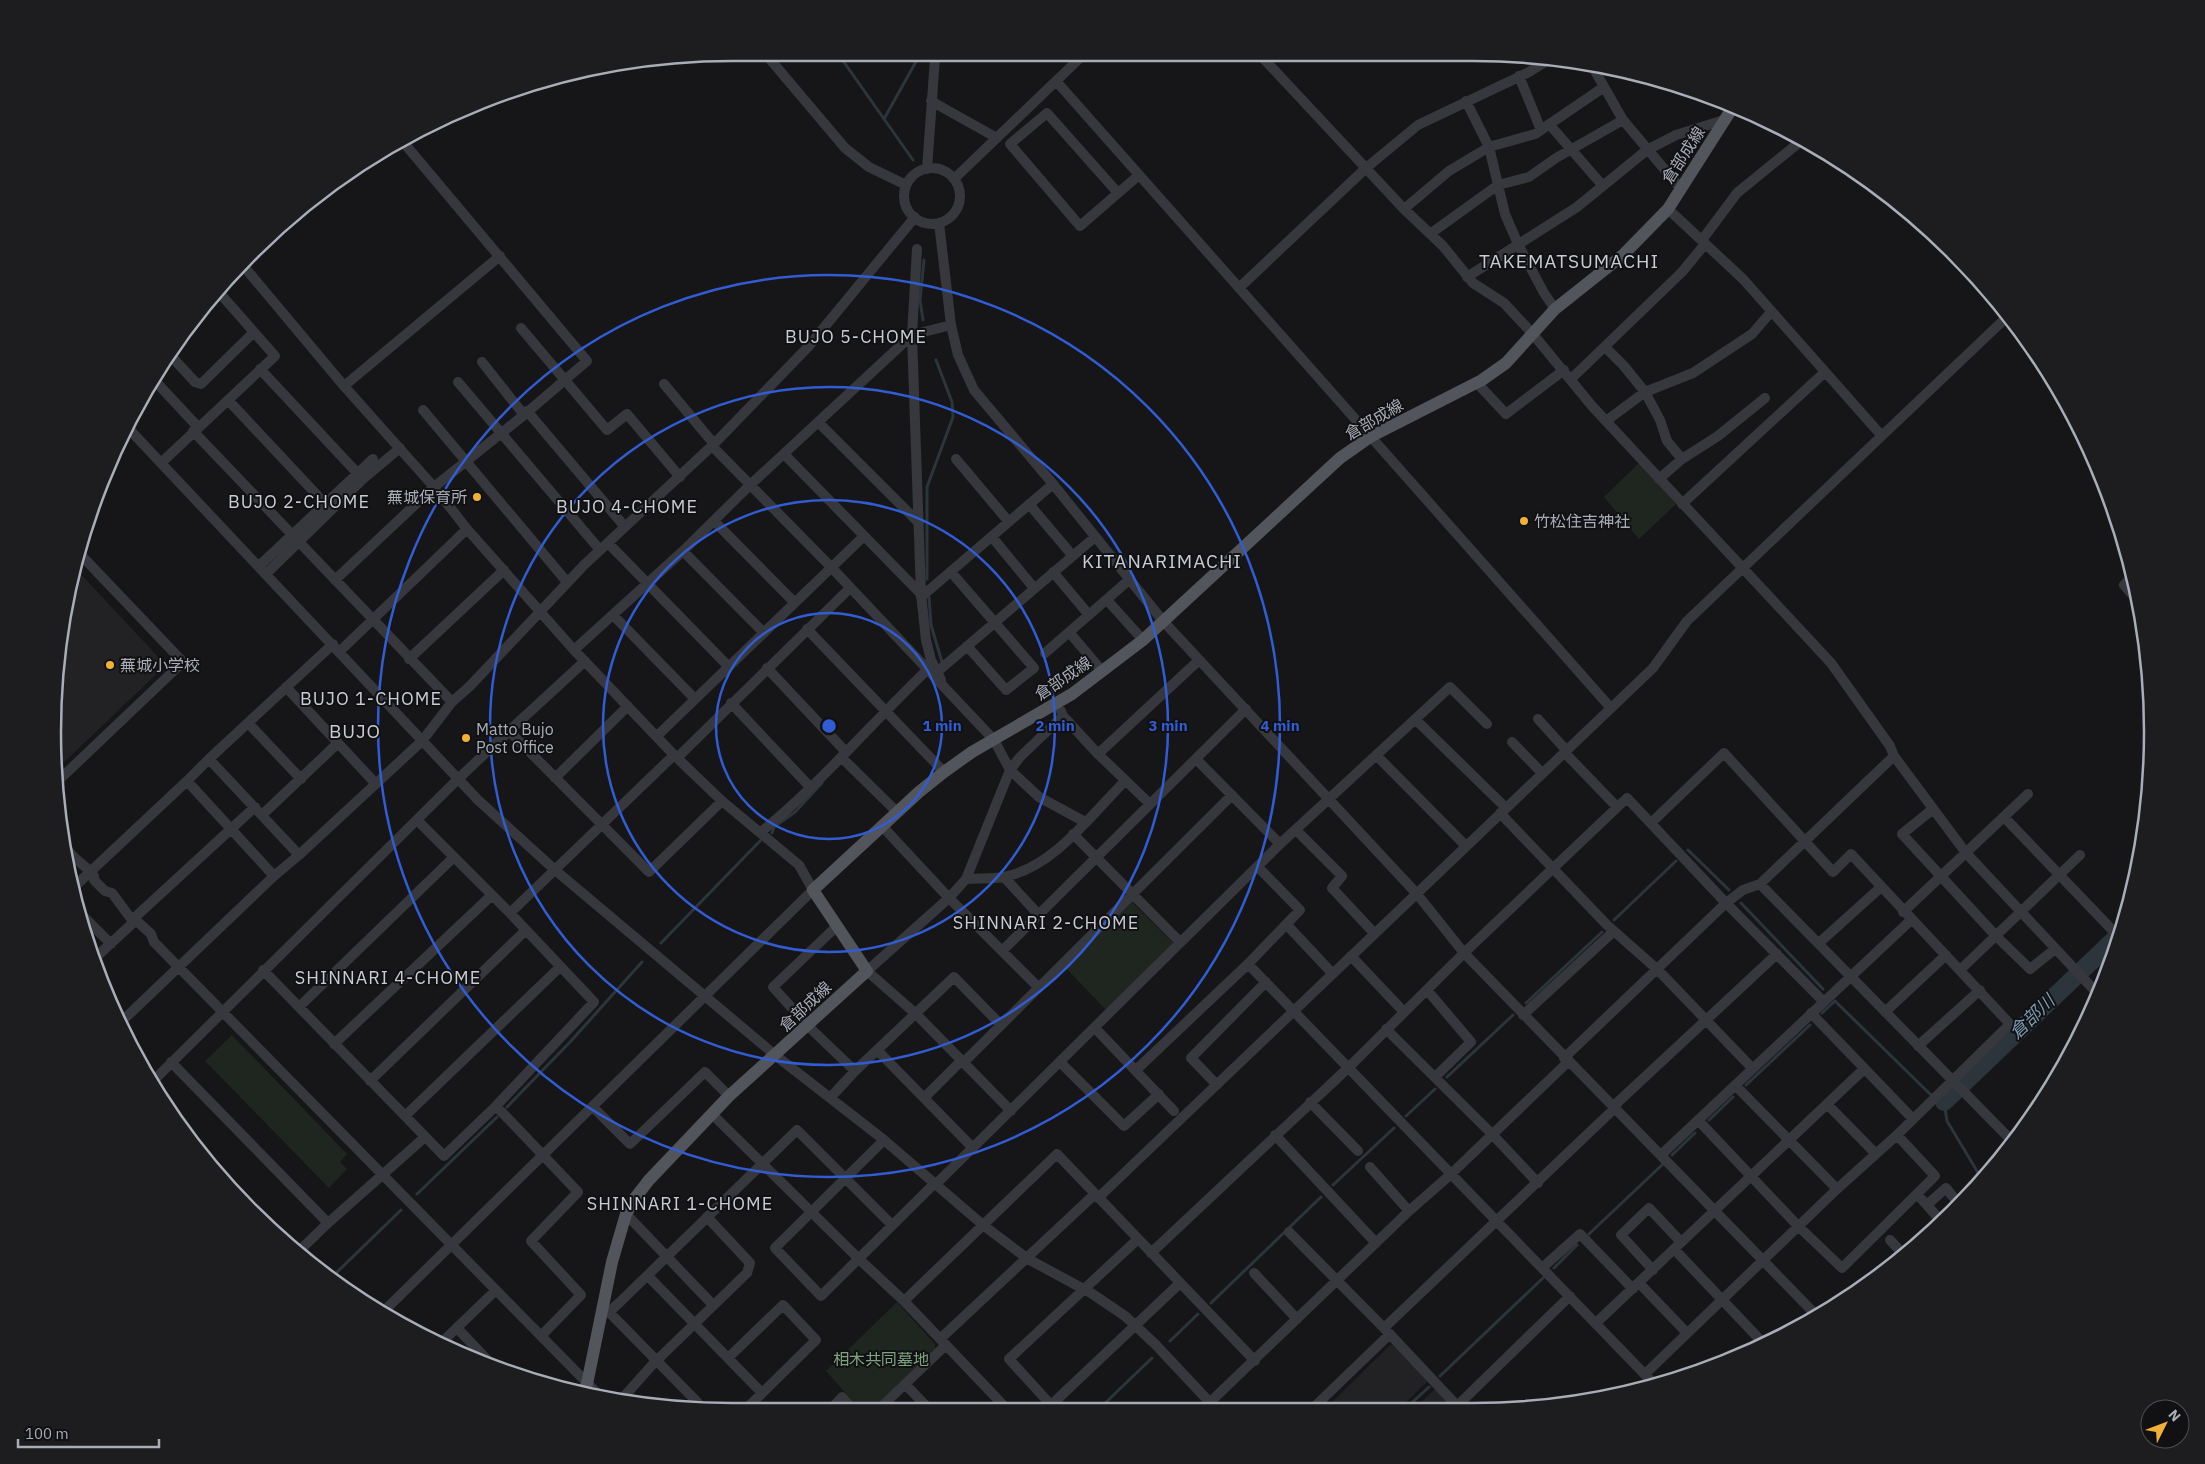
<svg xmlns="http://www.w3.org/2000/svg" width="2205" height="1464" viewBox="0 0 2205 1464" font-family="'IBM Plex Sans','Noto Sans JP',sans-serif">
  <rect width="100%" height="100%" fill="#161618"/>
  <path fill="#222225" d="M75,568L162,661V669L59,767L54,687L66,599Z
    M1390,1345H1394L1428,1381L1399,1409H1325Z
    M1435,1389L1455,1410H1413Z"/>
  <path fill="#1e261f" d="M1639,463L1676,504L1639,539L1604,497Z
    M1130,900L1173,943L1106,1010L1064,966Z
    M232,1035L347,1154L340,1162L347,1169L329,1188L205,1061Z
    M897,1302L935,1344V1349L874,1407H858L826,1371Z"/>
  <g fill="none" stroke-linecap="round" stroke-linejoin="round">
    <path stroke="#2c353c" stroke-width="3" d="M841,58L913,160
      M884,119L918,58
      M923,320L920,300L924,260
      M927,579V487L953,417L952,402L936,360
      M929,597L931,625L942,662
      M772,833L774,827L795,812L822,783
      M1688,850L1729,890
      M1741,903L1823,989
      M1614,920L1676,861
      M661,943L760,841
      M1526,1003L1602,932
      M1822,1013L1835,1001L1930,1094L1944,1102L1947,1121L1983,1181
      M1447,1077L1513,1015
      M1746,1085L1810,1025
      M507,1107L570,1042L642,962
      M1406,1116L1435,1089
      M1709,1120L1733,1097
      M1672,1155L1695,1133
      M1333,1185L1394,1128
      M417,1194L497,1117
      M1589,1234L1663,1164
      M1554,1268L1577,1245
      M333,1276L401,1210
      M1211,1303L1321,1197
      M1170,1341L1198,1314
      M1440,1376L1543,1278
      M1100,1408L1152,1358
      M1405,1409L1429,1387"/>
    <path stroke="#2c353c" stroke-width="18" d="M1944,1102L2121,933"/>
    <path stroke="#37383d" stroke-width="10" d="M769,58L845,148L869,167L906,185
      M1263,58L1404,209L1443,246L1473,283L1504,303L1532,333L1592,406L1831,663L1890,746L1894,756L1966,853L2097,993
      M1591,64L1623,120L1681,189
      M1519,76L1541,130
      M1056,81L1610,707
      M931,101L997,138
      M1466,101L1489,147L1505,214L1518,244L1544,293L1555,309
      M1549,124L1603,186
      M904 196a28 28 0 1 1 56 0a28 28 0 1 1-56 0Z
      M927,169L935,58
      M954,179L1080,58
      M1118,193L1047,113L1010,144L1080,226L1139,175
      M1404,209L1449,171L1489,147L1535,134L1604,87
      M1668,209L1743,279L1881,435
      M939,223L951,325L958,355L974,390L1053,484L1163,621L1417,894L1464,953L1816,1315
      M1430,234L1498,185L1529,177L1556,158L1623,120
      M1702,240L1737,193L1801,141
      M917,249L912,335L921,594L926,640L931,660L941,680
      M241,263L344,386L434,487L467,529L574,650L674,755L722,801L799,865L813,890L385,1310
      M1467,277L1577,207L1647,150L1676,135L1724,120
      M1239,288L1366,168L1418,125L1529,72L1551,58
      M521,328L607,430L627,414L680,477
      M1605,347L1624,366L1645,392L1660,420L1667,441L1682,459
      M171,356L195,382L201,384L254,332
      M482,362L524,415
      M260,369L360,476
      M1571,379L1682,272L1705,244
      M156,382L198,427
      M458,382L600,550
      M1477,383L1506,414L1564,370
      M664,384L714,444
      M344,386L500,256
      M228,400L330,509
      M423,410L567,582
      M527,411L625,527
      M1606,421L1645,392L1693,373L1752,334L1771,312
      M818,422L919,523
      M129,429L478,800L555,870L775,1055L884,1140L983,1225L1028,1259L1091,1293L1125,1316L1155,1344L1216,1409
      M193,431L452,702
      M712,446L831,567L994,740L1010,770L966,879L949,898L867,971L916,1014L1011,1111
      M784,454L921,594
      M956,459L1009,522
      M161,463L275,356L217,290
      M1659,479L1682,459L1718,436L1765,398
      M1029,504L1072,555
      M1682,504L1825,372
      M714,521L795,603
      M992,537L1034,588
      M608,543L728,666
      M683,551L764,633
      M259,566L373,459
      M951,572L1034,668L1006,690L967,646
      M1053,572L1089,615
      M266,574L363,479L400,448
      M2133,576L2124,585L2137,600
      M335,580L434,487L524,415L587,361L404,143
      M921,597L1053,484
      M1107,600L1143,640
      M613,615L695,699
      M807,629L944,772
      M1069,632L1102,671
      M574,650L683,551L749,486L912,335L951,325
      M339,652L467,529
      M1045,653L1129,580
      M409,659L504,570
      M585,661L509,731L649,872L722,801
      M767,668L846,752
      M937,672L1095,537
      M286,687L376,784
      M731,703L811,788
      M1061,711L1063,716L1098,754L1150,804
      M1063,716L1020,757L1010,770L1039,797L1085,822
      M1415,719L1506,808
      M1538,719L1566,750
      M248,723L301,779
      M657,736L863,537
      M1512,742L1542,773
      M1564,752L1617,807
      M1098,754L1198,661
      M1376,755L1466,846
      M678,757L850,588
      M841,757L897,812
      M1196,759L1280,844
      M555,778L628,706
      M60,779L183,662L79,553
      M187,781L209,759
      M255,807L231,829L274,876
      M1933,809L1902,834L1996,936L2030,969L2055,949
      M1500,813L1607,925L1658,970L1753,1069
      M262,815L338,743
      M2004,817L2119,937
      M882,826L949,898L1038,987
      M1296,830L1342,876L1332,888L1374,933
      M761,832C821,783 871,724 927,670
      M1073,834L1180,942
      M64,844C70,858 85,864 94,876V880L105,891L112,893L132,920L139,923L151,934L154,942L599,1395
      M299,855L209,759L333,644
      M1004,877L1038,914
      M966,879C978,878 992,879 1004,877C1054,867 1091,815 1125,781
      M1760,884L1894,756
      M73,888L187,781L231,829L132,920
      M1903,912L2028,794
      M80,913L111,944
      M510,913L674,755
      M1287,925L1332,973
      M837,926L773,987L808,1026L855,1071L954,977L1000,1024
      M1819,943L1880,888
      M1002,951L1246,709
      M1351,956L1404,1012
      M94,959L135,921
      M1248,964L1656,1386
      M263,970L444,1156L496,1106L594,1002L510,913L417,820
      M1960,970L2080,855
      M1427,990L1471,1042L1435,1077
      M299,1007L454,857
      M1885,1012L1946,955
      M1811,1013L1913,1119
      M1523,1015L1614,931
      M120,1023L274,876L299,855L422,741L452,702L470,686L584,565L714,444L808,347L915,217
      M1095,1028L1174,1111
      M1386,1029L1492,1134L1538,1183
      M334,1044L492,895
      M1918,1046L1980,990
      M878,1051L973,1148
      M1564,1058L1726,903L1743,890L1760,884L2012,1141
      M171,1062L328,1223
      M1060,1062L1124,1126L1159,1094
      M963,1063L1232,795
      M1136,1070L1248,964L1300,910L1258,867
      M370,1081L526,930
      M151,1083L458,779L509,731
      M1217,1085L1191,1058L1266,982
      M1735,1085L1837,1189
      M830,1098L855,1071
      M924,1098L961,1061
      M1310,1102L1358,1151
      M1827,1104L1875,1153
      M496,1106L578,1192L531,1241L581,1295L541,1336
      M593,1107L630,1144L705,1072L729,1096
      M712,1114L859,1259L904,1301L1005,1407
      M405,1116L560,967
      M1698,1120L1798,1226L1842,1268L1935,1176L1897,1135
      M1275,1135L1376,1243
      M884,1140L775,1248L821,1296L934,1184
      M1661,1155L1911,920
      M1370,1167L1409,1211
      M935,1185L1280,844L1450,687L1487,724
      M1917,1194L1941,1221
      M1098,1198L1653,668L1687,621L2009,315
      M1928,1204L1946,1188L1959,1204
      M626,1214L713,1305
      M1289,1232L1384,1328L1461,1410
      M1890,1240L1904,1255
      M1674,1249L1765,1345
      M298,1252L328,1223L425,1137
      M1151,1253L1348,1068L1464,953L1627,798L1726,903L1823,1001
      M1542,1268L1580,1234L1633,1289
      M1653,1270L1621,1235L1649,1208L1681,1242
      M1254,1273L1297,1319
      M648,1276L762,1393
      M1639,1283L1686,1332
      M904,1301L1057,1154L1255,1361
      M609,1312L701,1406
      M602,1313L609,1312L620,1302L797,1130L892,1225
      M1596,1323L1864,1069
      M457,1328L495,1368
      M1384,1328L1615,1108L1618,1102L1777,954
      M940,1339L1095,1194
      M439,1345L495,1291
      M728,1358L783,1305L816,1340L749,1406
      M1645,1374L1837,1189L1897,1135L2010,1024L1851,854L1833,872L1724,753L1651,823
      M906,1385L927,1407
      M621,1400L653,1364L747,1273L750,1263L707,1217
      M1051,1405L1009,1359L1138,1239
      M1457,1406L1570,1296
      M833,1407L842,1397L851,1407
      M881,1407L946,1345
      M1048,1408L1180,1283
      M1204,1408L1409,1211L1450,1175L1568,1062
      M1312,1409L1390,1334"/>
    <path stroke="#53555c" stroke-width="12" d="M583,1392L587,1384L612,1262L626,1214L635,1198L649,1180L729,1096L867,971L813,890L919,792L944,772L972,752L1072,694L1143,640L1340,458L1370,437L1482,380L1506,363L1555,309L1623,255L1668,209L1733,107"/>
  </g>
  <g fill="none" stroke="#325cd3" stroke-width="2.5">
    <circle cx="829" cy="726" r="113"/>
    <circle cx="829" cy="726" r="226"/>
    <circle cx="829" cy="726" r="339"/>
    <circle cx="829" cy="726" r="451"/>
  </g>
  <g fill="#f2b134" stroke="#111113" stroke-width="2">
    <circle cx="477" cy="497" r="5"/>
    <circle cx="1524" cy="521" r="5"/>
    <circle cx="110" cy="665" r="5"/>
    <circle cx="466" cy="738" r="5"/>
  </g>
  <g text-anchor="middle" stroke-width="4" stroke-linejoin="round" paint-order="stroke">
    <g font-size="16" fill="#a8adb8" stroke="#111113">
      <text transform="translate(1683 155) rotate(-57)" y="6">倉部成線</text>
      <text transform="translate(1374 419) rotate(-30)" y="6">倉部成線</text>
      <text transform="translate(1063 678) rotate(-34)" y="6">倉部成線</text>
      <text transform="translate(805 1006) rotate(-43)" y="6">倉部成線</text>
    </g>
    <g font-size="16" fill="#a8adb8" stroke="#111113" text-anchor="start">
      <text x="467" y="503" text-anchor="end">蕪城保育所</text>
      <text x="1534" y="527">竹松住吉神社</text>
      <text x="120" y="671">蕪城小学校</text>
      <text x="476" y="735">Matto Bujo<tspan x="476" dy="18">Post Office</tspan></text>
    </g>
    <g font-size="16" fill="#7fa381" stroke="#111113">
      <text x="881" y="1365">相木共同墓地</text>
    </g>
    <g font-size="18" letter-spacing="1" fill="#c9ccd4" stroke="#111113">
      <text x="856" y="343">BUJO 5-CHOME</text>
      <text x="299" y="508">BUJO 2-CHOME</text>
      <text x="627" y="513">BUJO 4-CHOME</text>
      <text x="371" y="705">BUJO 1-CHOME</text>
      <text x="1046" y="929">SHINNARI 2-CHOME</text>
      <text x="388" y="984">SHINNARI 4-CHOME</text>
      <text x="680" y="1210">SHINNARI 1-CHOME</text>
    </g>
    <g font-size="18" font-style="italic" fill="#7f9bb3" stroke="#111113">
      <text transform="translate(2032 1017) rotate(-44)" y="6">倉部川</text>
    </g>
    <g font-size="19" letter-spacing="1" fill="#c9ccd4" stroke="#111113">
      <text x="1569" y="268">TAKEMATSUMACHI</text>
      <text x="1162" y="568">KITANARIMACHI</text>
      <text x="355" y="738">BUJO</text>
    </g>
  </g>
  <path d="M0 0H2205V1464H0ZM732 61H1473A671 671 0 0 1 2144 732V732A671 671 0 0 1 1473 1403H732A671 671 0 0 1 61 732V732A671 671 0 0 1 732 61Z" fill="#1d1d20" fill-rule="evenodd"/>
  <path fill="none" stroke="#a8adb8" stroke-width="2.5" d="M732 61H1473A671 671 0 0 1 2144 732V732A671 671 0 0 1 1473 1403H732A671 671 0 0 1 61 732V732A671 671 0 0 1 732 61Z"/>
  <circle cx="829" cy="726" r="8" fill="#325cd3" stroke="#111113" stroke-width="2.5"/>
  <g font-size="15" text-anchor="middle" font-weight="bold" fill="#325cd3" stroke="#111113" stroke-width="4" stroke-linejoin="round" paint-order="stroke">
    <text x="942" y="731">1 min</text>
    <text x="1055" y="731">2 min</text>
    <text x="1168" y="731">3 min</text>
    <text x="1280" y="731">4 min</text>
  </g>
  <g transform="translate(2165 1424) rotate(48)"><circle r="24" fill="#111113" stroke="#4d4f55"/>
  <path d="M0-4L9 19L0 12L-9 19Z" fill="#f2b134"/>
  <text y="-8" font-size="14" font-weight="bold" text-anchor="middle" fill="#a8adb8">N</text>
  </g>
  <path d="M18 1439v8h141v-8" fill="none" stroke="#a8adb8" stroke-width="2.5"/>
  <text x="25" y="1439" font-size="15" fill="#a8adb8" stroke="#111113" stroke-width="4" paint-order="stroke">100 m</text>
</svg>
